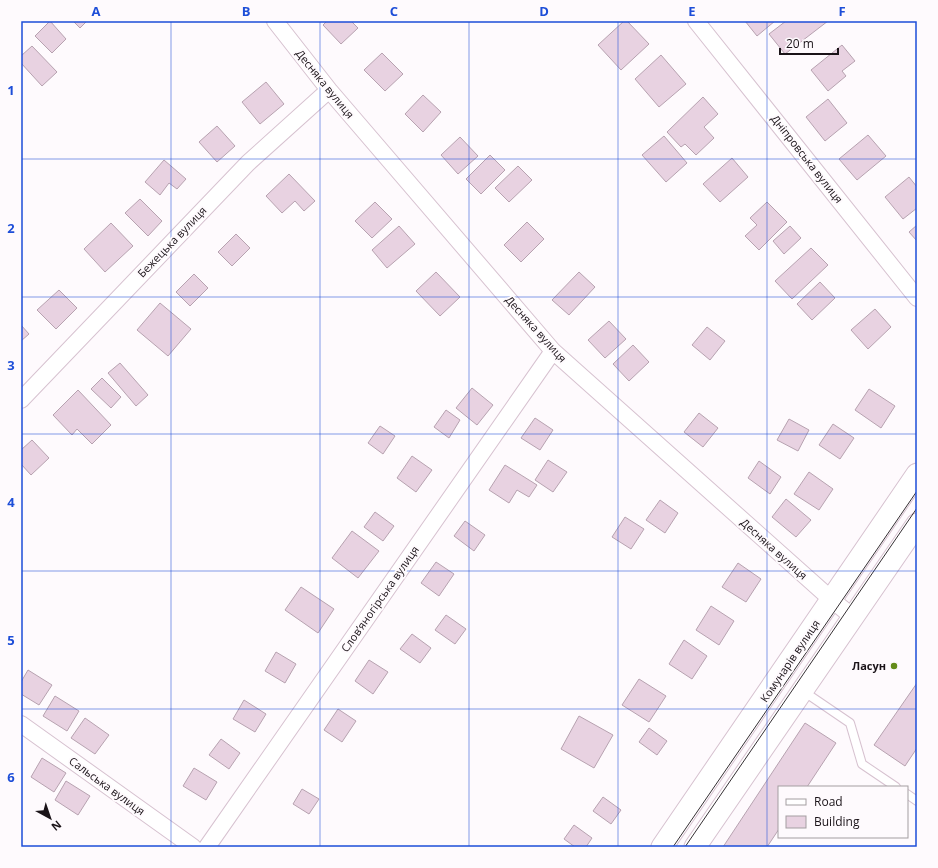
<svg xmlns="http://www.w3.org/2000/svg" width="938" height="868" viewBox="0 0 938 868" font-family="'Open Sans',sans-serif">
  <rect width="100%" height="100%" fill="#fefafd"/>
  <path fill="#e8d2e1" stroke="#b7a2b0" d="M50,21L66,39L52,53L35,36Z
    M73,21H87L80,28Z
    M327,21H351L358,28L341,44L323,25Z
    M624,21H627L649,44L621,70L598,45Z
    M745,21H775L757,36Z
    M786,21H828L785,54L769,34Z
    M842,45L855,61L842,71L846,76L828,91L811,70Z
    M32,46L57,72L42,86L21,63V56Z
    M382,53L403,74L385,91L364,70Z
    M661,55L686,84L659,107L635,79Z
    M266,82L284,104L260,124L242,102Z
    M423,95L441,112L423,132L405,114Z
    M703,97L718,114L704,127L714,138L696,155L685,144L681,147L667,132Z
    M828,99L847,123L825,141L806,117Z
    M217,126L235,146L217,162L199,142Z
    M868,135L886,156L857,180L839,159Z
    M664,136L687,163L666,182L642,155Z
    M460,137L478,156L458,174L441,155Z
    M490,155L505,170L481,194L466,179Z
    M732,158L748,177L720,202L703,184Z
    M164,160L186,179L177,189L169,183L160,195L145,182Z
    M518,166L532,180L509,202L495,188Z
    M289,174L315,201L304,211L295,201L282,213L266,196Z
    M909,177L917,187V208L903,219L885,197Z
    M140,199L162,221L148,236L125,213Z
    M375,202L392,219L372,238L355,221Z
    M767,202L787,222L759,250L745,236L757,225L750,218Z
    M527,222L544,239L521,262L504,245Z
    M111,223L133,246L105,272L84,249Z
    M917,225V241L909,232Z
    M399,226L415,244L387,268L372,250Z
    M790,226L801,238L784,254L773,241Z
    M236,234L250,248L232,266L218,252Z
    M811,248L828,265L792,299L775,281Z
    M436,272L460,297L440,316L416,291Z
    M579,272L595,287L569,315L552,300Z
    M194,274L208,288L190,306L176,292Z
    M820,282L835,298L812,320L797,304Z
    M59,290L77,308L56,329L37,310Z
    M160,303L191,329L168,356L137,330Z
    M875,309L891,327L868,349L851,330Z
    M609,321L626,339L605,358L588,340Z
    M21,325L29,334L21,341Z
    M707,327L725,341L710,360L692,345Z
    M633,345L649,362L629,381L613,364Z
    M120,363L148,395L136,406L108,373Z
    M102,378L121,397L111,408L91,389Z
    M472,388L493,405L477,425L456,408Z
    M869,389L895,406L881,428L855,410Z
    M78,390L111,425L92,444L77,429L72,435L53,415Z
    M446,410L460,420L449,438L434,427Z
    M699,413L718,428L703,447L684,432Z
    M535,418L553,430L540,450L521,438Z
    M789,419L809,430L798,451L777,440Z
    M833,424L854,438L840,459L819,445Z
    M380,426L395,436L383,454L368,443Z
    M32,440L49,458L31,475L21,464V450Z
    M412,456L432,470L416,492L397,478Z
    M548,460L567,472L553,492L535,480Z
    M759,461L781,477L770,494L748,478Z
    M505,465L537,485L529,497L517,490L509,503L489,490Z
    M809,472L833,489L819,510L794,494Z
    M786,499L811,520L796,537L772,517Z
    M660,500L678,513L665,533L646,520Z
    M375,512L394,526L383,541L364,527Z
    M625,517L644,529L631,549L612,537Z
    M465,521L485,535L474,551L454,536Z
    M352,531L379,551L358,578L332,558Z
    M436,562L454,574L439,596L421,583Z
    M738,563L761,579L746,602L722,587Z
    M301,587L334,609L318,633L285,610Z
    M711,606L734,621L719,645L696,630Z
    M446,615L466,629L455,644L435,630Z
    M412,634L431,648L420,663L400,649Z
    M684,640L707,656L692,679L669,664Z
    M276,652L296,664L285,683L265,671Z
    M369,660L388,672L373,694L355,681Z
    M28,670L52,685L39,705L21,694V682Z
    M639,679L666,696L649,722L622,705Z
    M917,683V748L905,766L874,745Z
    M55,696L79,711L67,731L43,716Z
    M244,700L266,714L255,732L233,719Z
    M338,709L356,721L342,742L324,730Z
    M579,716L613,735L594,768L561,749Z
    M85,718L109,735L95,754L71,738Z
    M805,723L836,743L807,787H779V829L767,847H723Z
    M649,728L667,741L657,755L639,742Z
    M221,739L240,753L229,769L209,755Z
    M42,758L66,773L54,792L31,777Z
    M194,768L217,782L206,800L183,786Z
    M66,781L90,796L78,815L55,800Z
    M302,789L319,799L309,814L293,804Z
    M603,797L621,810L611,824L593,811Z
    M574,825L592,838L586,847H575L564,839Z"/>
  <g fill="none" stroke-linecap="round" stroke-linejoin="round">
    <g stroke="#d7c2d0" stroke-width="10">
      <path id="service" d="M803,691L850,723L862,764L896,787
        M907,794L917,801"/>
    </g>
    <g stroke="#d7c2d0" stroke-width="18">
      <path id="minor" d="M275,21L329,90L553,351L832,600L853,617
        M696,21L917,298
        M21,400L248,163L329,90
        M21,724L193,847
        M207,847L553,351"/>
    </g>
    <g stroke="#d7c2d0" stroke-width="23">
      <path id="tertiary" d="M662,847L917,474
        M695,847L917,524"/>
    </g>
    <use href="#service" stroke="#fff" stroke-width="8"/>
    <use href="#minor" stroke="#fff" stroke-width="16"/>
    <use href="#tertiary" stroke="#fff" stroke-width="21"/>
    <path stroke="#363034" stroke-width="1" d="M673,847L917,491
      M685,847L917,508"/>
  </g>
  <path fill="none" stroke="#1d4ed8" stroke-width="1" stroke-opacity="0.55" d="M171,21V847M320,21V847M469,21V847M618,21V847M767,21V847M21,159H917M21,297H917M21,434H917M21,571H917M21,709H917"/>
  <circle fill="#638b19" stroke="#fefafd" stroke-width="1.5" cx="894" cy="666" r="4"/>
  <g text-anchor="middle" stroke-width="4" stroke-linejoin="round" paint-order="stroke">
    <g font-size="11" fill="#1a1318" stroke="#fefafd">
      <text transform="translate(325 84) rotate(51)" y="4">Десняка вулиця</text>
      <text transform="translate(807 159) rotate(52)" y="4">Дніпровська вулиця</text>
      <text transform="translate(172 242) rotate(-46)" y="4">Бежецька вулиця</text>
      <text transform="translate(536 329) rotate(48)" y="4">Десняка вулиця</text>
      <text transform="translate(774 549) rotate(42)" y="4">Десняка вулиця</text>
      <text transform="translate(380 599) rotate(-55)" y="4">Слов’яногірська вулиця</text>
      <text transform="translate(790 661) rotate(-56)" y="4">Комунарів вулиця</text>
      <text transform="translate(107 786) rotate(36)" y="4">Сальська вулиця</text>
    </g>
    <g font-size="11" font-weight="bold" fill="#1a1318" stroke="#fefafd" text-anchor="end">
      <text x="886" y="670">Ласун</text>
    </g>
  </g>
  <rect width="938" height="868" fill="none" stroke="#fefafd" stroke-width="44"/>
  <rect x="778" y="786" width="130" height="52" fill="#fefafd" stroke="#a39ea1"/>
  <rect x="786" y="799" width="20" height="6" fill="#ffffff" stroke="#a39ea1"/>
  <text x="814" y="806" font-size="12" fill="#1a1318">Road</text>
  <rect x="786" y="816" width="20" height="12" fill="#e8d2e1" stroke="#a39ea1"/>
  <text x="814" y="826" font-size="12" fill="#1a1318">Building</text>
  <g transform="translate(50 818) rotate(140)" stroke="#fefafd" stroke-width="3" paint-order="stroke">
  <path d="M0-3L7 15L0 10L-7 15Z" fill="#1a1318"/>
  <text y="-6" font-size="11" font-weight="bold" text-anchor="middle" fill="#1a1318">N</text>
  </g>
  <path d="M780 48v6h58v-6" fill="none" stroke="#1a1318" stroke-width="2"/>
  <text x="786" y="48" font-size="12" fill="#1a1318" stroke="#fefafd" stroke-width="3" paint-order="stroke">20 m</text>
  <rect x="22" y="22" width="894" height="824" fill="none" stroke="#1d4ed8" stroke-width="1.5"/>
  <g font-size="13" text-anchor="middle" font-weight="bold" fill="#1d4ed8">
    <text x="96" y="16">A</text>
    <text x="246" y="16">B</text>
    <text x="394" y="16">C</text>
    <text x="544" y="16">D</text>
    <text x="692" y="16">E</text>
    <text x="842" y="16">F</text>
    <text x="11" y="95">1</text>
    <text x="11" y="233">2</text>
    <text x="11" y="370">3</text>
    <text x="11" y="507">4</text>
    <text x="11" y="645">5</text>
    <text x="11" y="782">6</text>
  </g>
</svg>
